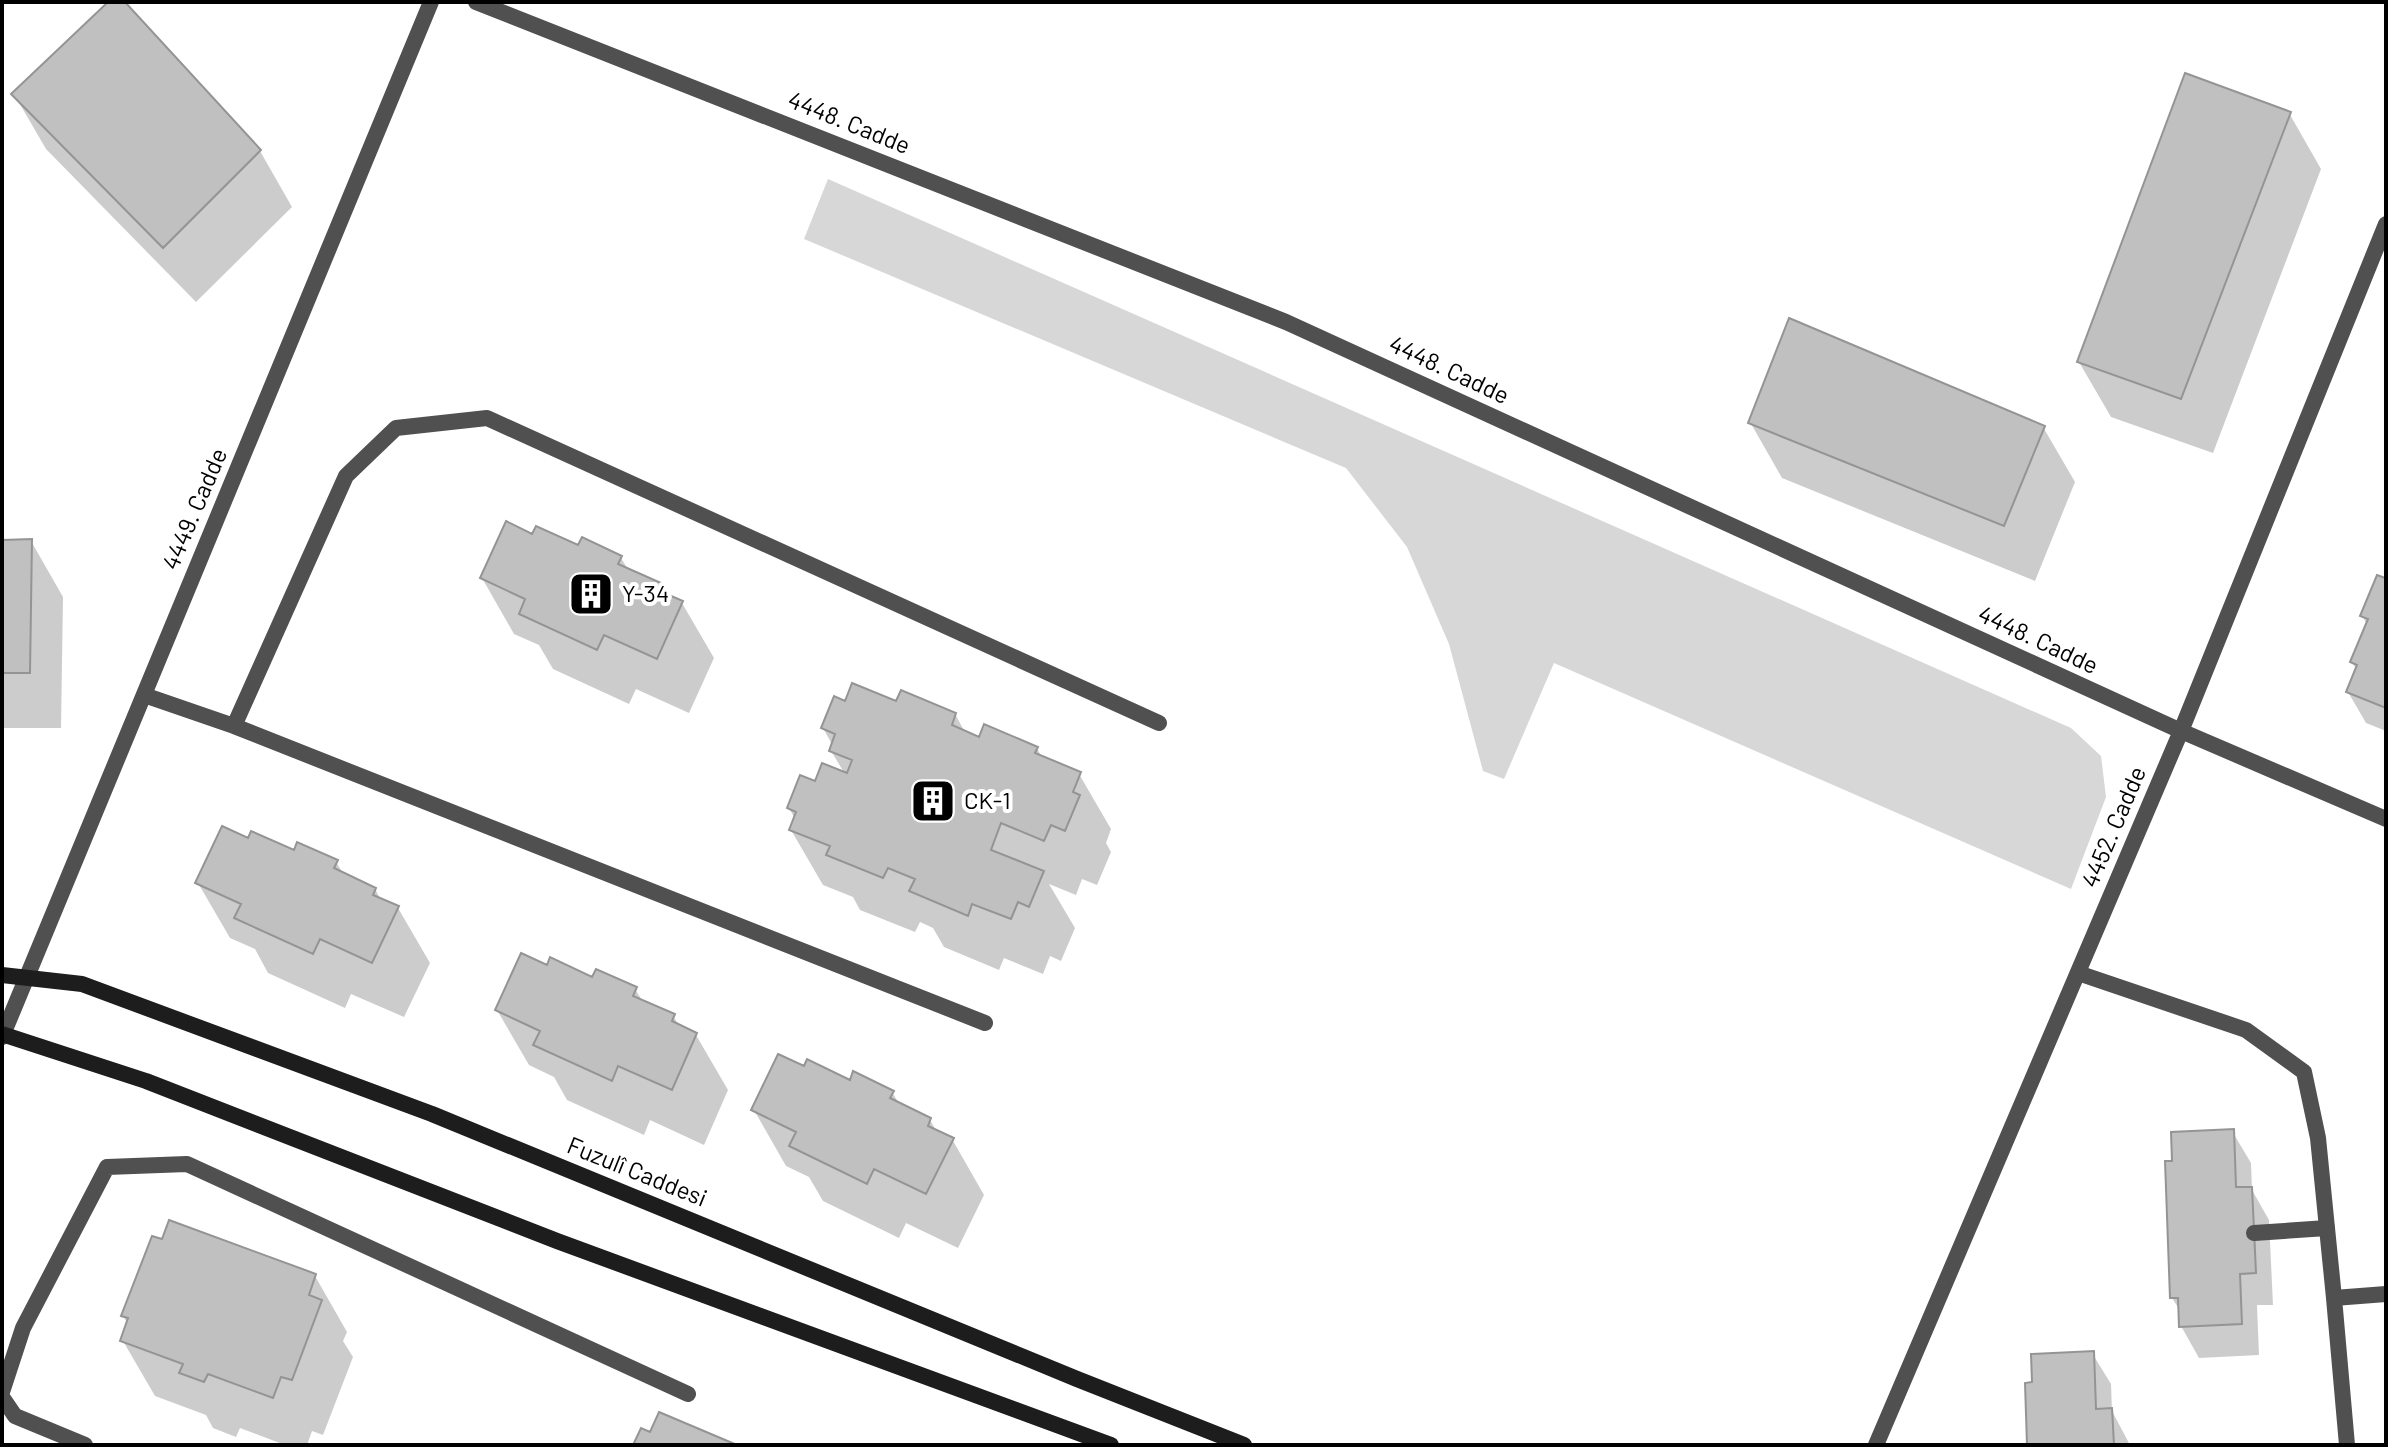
<svg xmlns="http://www.w3.org/2000/svg" width="2388" height="1447" viewBox="0 0 2388 1447" font-family="Barlow,sans-serif">
  <rect width="100%" height="100%" fill="#fff"/>
  <path fill="#d7d7d7" d="M828,179L2071,728L2101,756L2106,797L2071,889L1554,663L1504,779L1483,771L1449,644L1407,547L1346,468L804,239Z"/>
  <path fill="#0003" d="M111,2H122L260,151L292,207L196,302L46,149L14,94Z
    M2289,113L2321,169L2213,453L2111,417L2079,362Z
    M1750,422L2043,427L2075,482L2035,581L1782,478Z
    M533,536L621,558L629,571L659,585L666,596L682,603L714,658L689,713L636,689L629,704L553,669L539,645L514,634L482,578Z
    M31,541L63,597L61,728H2V542Z
    M2386,581V731L2366,723L2348,692L2357,670L2352,662L2368,625L2362,616Z
    M846,704H897L955,714L966,734L980,739L1037,748L1042,758L1079,774L1111,829L1106,843L1111,852L1097,885L1082,879L1076,895L1049,884L1075,928L1061,961L1050,956L1043,974L1004,958L999,970L944,947L933,928L920,922L915,932L860,910L853,897L823,885L791,830L795,819L789,808L816,783L845,774L831,751L833,746L823,728Z
    M249,840L336,862L344,875L375,889L381,900L398,908L430,963L404,1017L351,994L345,1008L268,973L255,949L230,938L198,883Z
    M547,967L635,989L643,1002L673,1016L680,1027L696,1035L728,1090L704,1145L650,1120L644,1135L567,1100L554,1077L529,1065L497,1010Z
    M805,1069L892,1092L900,1105L930,1120L937,1132L952,1139L984,1195L958,1248L906,1223L899,1238L823,1201L809,1177L786,1166L754,1110Z
    M2232,1131L2251,1163L2252,1190L2269,1220L2273,1305H2257L2259,1355L2199,1358L2181,1326V1312L2172,1298L2174,1163Z
    M315,1276L347,1332L343,1341L353,1357L323,1435L312,1431L307,1445H285L240,1428L236,1437L213,1428L206,1415L155,1396L123,1341L128,1324L123,1316Z
    M2092,1353L2111,1384L2112,1411L2130,1445H2029Z"/>
  <path fill="#c0c0c0" stroke="#949494" stroke-width="2" d="M108,2H125L261,150L163,248L11,94Z
    M2185,73L2291,112L2181,399L2077,362Z
    M1789,318L2045,426L2004,526L1748,423Z
    M506,521L532,534L536,526L578,545L582,537L622,556L618,564L661,583L657,590L683,601L657,659L604,635L597,650L519,614L525,599L480,578Z
    M32,539L30,673H2V540Z
    M2377,575L2385,578L2386,575V708L2346,692L2357,665L2350,662L2368,619L2360,616Z
    M852,683L896,701L901,690L956,713L952,725L979,737L984,724L1038,747L1035,753L1081,772L1073,792L1080,795L1065,831L1051,825L1044,841L1001,823L991,850L1044,871L1029,907L1018,902L1011,919L972,904L968,916L909,891L915,879L888,868L883,878L826,855L830,846L789,830L796,812L787,808L800,775L815,781L822,763L847,773L852,760L829,751L835,734L821,728L834,696L845,701Z
    M222,826L248,838L251,831L294,850L297,842L338,860L334,868L376,888L373,895L399,906L372,963L320,939L313,954L234,918L241,904L195,883Z
    M521,953L547,965L550,957L592,977L596,969L637,987L633,996L675,1014L672,1021L697,1033L672,1090L618,1066L612,1081L533,1045L540,1031L495,1010Z
    M778,1054L804,1066L807,1059L850,1080L853,1071L894,1091L890,1098L931,1118L928,1126L954,1138L926,1194L874,1169L867,1184L789,1146L796,1132L751,1110Z
    M2234,1129L2236,1187H2252L2256,1273L2240,1274L2242,1324L2179,1327L2178,1298H2170L2165,1161H2172L2171,1132Z
    M169,1220L316,1274L309,1295L322,1300L292,1380L281,1377L273,1398L208,1374L204,1382L179,1373L183,1364L120,1341L128,1318L121,1316L152,1236L162,1239Z
    M2094,1351L2096,1409L2112,1408L2114,1445H2027L2025,1383L2032,1382L2031,1354Z
    M659,1412L737,1445H633L641,1428L650,1432Z"/>
  <g fill="none" stroke-linecap="round" stroke-linejoin="round">
    <path stroke="#505050" stroke-width="16" d="M2078,973L2246,1030L2304,1072L2318,1138L2334,1298L2386,1294
      M2334,1298L2347,1445"/>
    <path stroke="#505050" stroke-width="16" d="M476,2L1286,322L2181,731L2386,819
      M144,695L234,726L985,1023
      M234,726L346,476L396,428L487,418L1159,723
      M2,1037L431,2
      M2254,1233L2327,1228
      M2,1392L23,1328L107,1167L187,1164L688,1394
      M2,1397L15,1416L85,1445
      M1876,1445L2181,731L2386,224"/>
    <path stroke="#1d1d1d" stroke-width="16" d="M2,975L82,984L432,1114L1077,1379L1244,1445
      M2,1034L146,1081L557,1241L1111,1445"/>
  </g>
  <defs>
    <g id="building-square" transform="scale(2.3)"><rect x="-9" y="-9" width="18" height="18" rx="4" fill="#000" stroke="#fff"/><path d="M-4-6H4V6H1V3H-1V6H-4ZM-2.5-4.3h1.7v1.8h-1.7ZM.8-4.3h1.7v1.8H.8ZM-2.5-1h1.7V.8h-1.7ZM.8-1h1.7V.8H.8Z" fill="#fff"/></g>
  </defs>
  <g fill-rule="evenodd">
    <use href="#building-square" x="591" y="594"/>
    <use href="#building-square" x="933" y="801"/>
  </g>
  <g text-anchor="middle" stroke-width="8" stroke-linejoin="round" paint-order="stroke">
    <g font-size="24" fill="#000" stroke="#fff">
      <text transform="translate(849 123) rotate(22)" y="8">4448. Cadde</text>
      <text transform="translate(1449 370) rotate(25)" y="8">4448. Cadde</text>
      <text transform="translate(195 509) rotate(-67)" y="8">4449. Cadde</text>
      <text transform="translate(2038 640) rotate(25)" y="8">4448. Cadde</text>
      <text transform="translate(2114 827) rotate(-67)" y="8">4452. Cadde</text>
      <text transform="translate(637 1172) rotate(22)" y="8">Fuzulî Caddesi</text>
    </g>
    <g font-size="24" fill="#000" stroke="#fff" text-anchor="start">
      <text x="622" y="602">Y-34</text>
      <text x="964" y="809">CK-1</text>
    </g>
  </g>
  <rect width="2388" height="1447" fill="none" stroke="#000000" stroke-width="8"/>
</svg>
